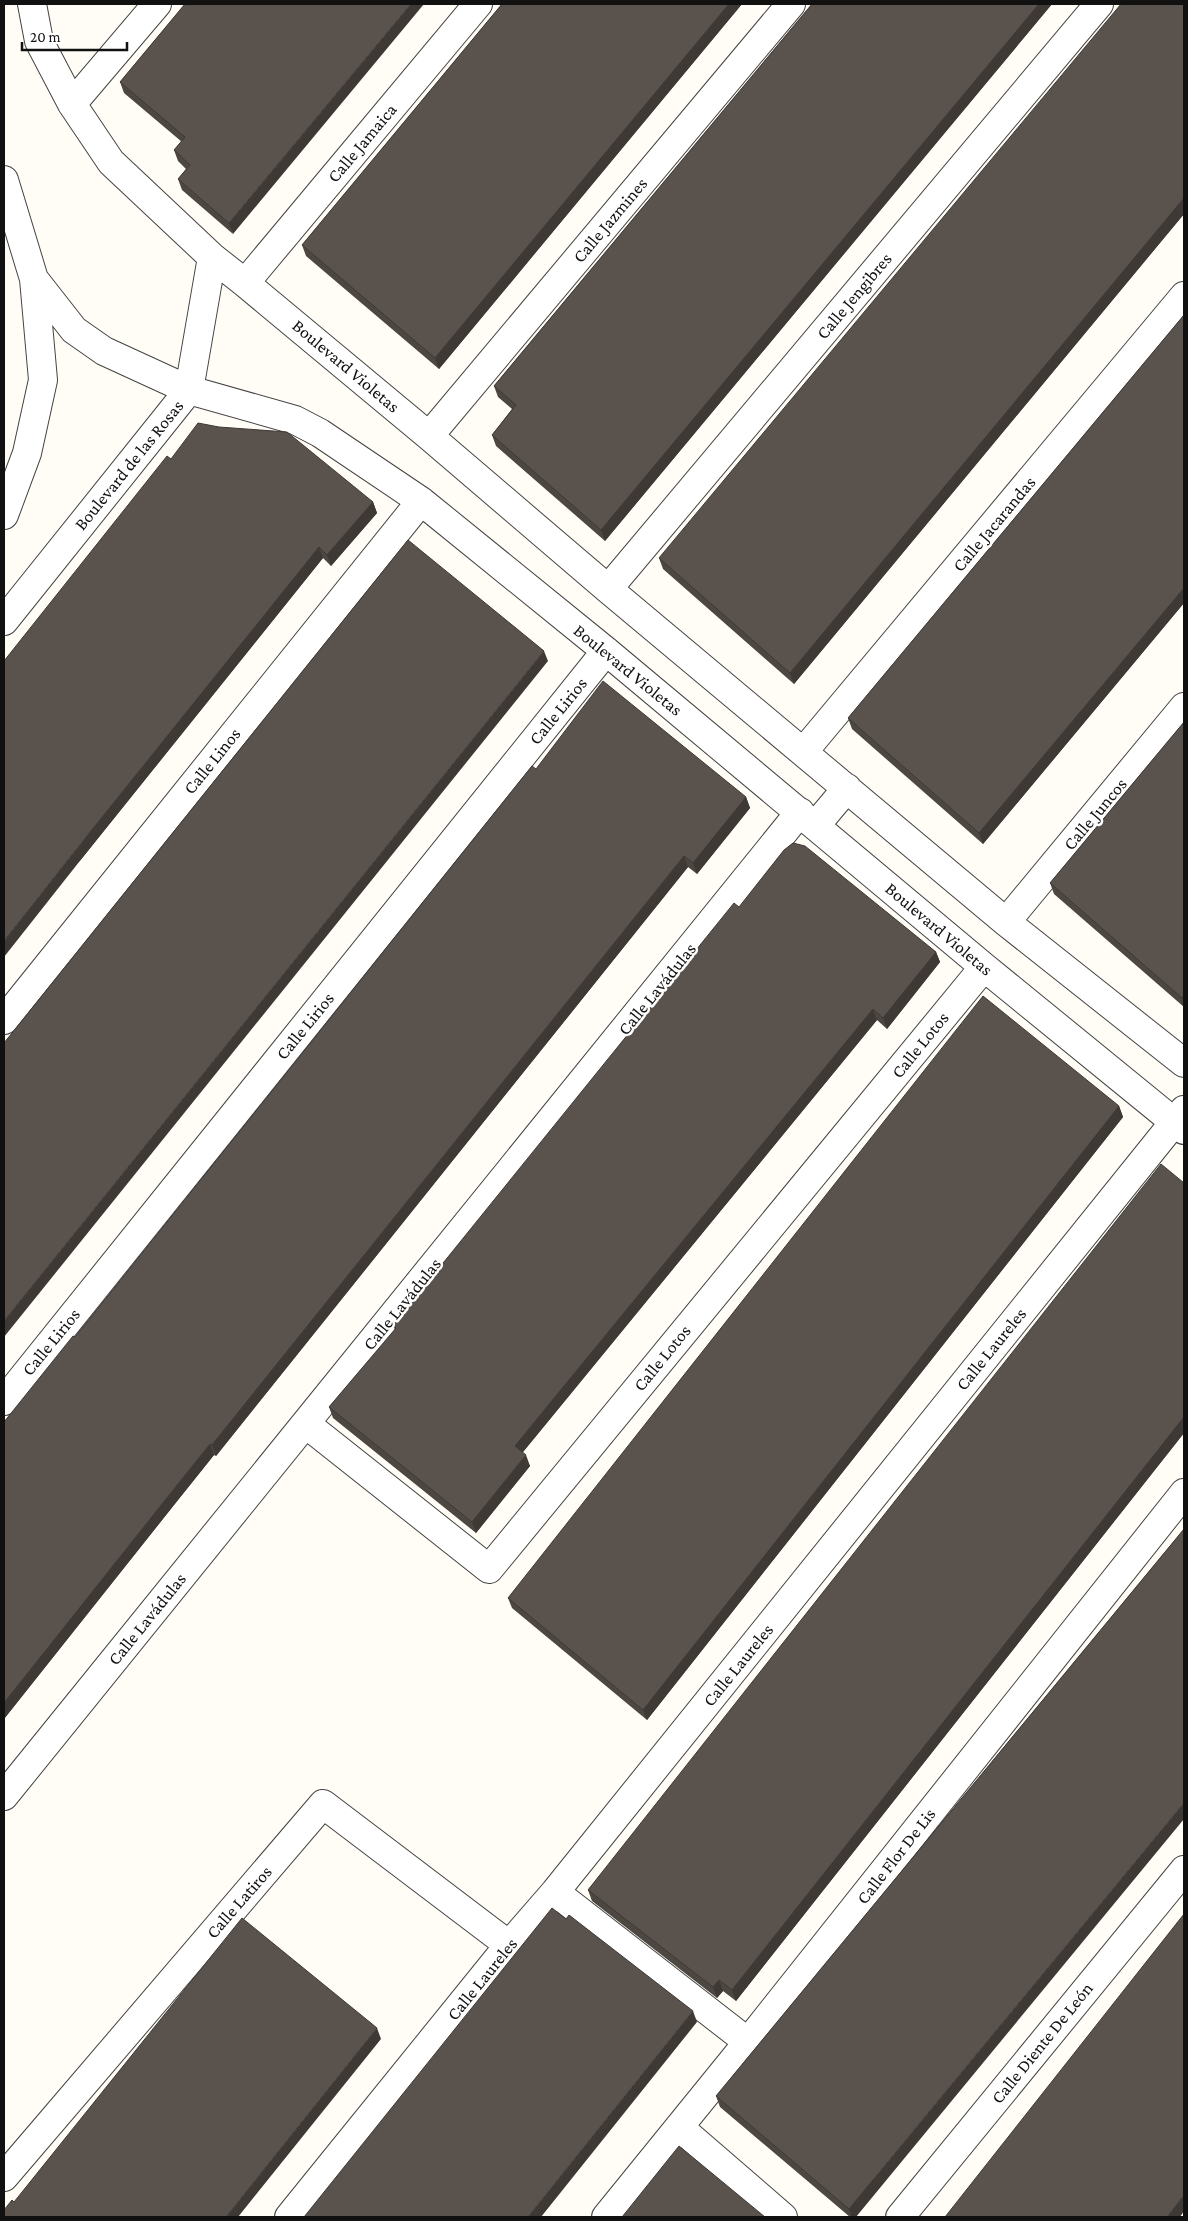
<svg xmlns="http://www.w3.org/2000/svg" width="1188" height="2221" viewBox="0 0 1188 2221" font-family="'Crimson Pro',serif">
  <rect width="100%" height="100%" fill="#fffdf5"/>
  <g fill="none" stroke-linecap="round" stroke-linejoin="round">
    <g stroke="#444" stroke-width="30">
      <path id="minor" d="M32,4L39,41L72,104L111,162L212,257L245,283L429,436L608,589L1006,922L1184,1063
        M72,104L157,4
        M4,180L34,279L43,380L27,453L4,515
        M34,279L74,330L104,351L189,390L295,420L320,433L421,501L606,651L984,967L1184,1130
        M245,283L478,4
        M429,436L791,4
        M608,589L1099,4
        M4,621L189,390L212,257
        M804,751L1184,296
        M816,825L847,788
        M1006,922L1184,707
        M4,1020L421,501
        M4,1401L606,651
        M306,1424L489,1569L984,967
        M4,1796L800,812
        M555,1892L748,2042
        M679,2127L783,2217
        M4,2177L323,1804L509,1945
        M289,2217L509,1945L555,1892L1184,1110
        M606,2217L748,2042L1184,1493
        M900,2217L1184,1870"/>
    </g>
    <use href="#minor" stroke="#fff" stroke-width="28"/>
  </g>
  <path fill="#4d4742" d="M185,4L233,234L182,190L178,179L186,169L178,161L174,150L182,142L124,93L120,82Z
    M502,4H742L439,369L306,256L302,245Z
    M812,4H1052L998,69L605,541L496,446L492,435L512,409L498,397L494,386Z
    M1184,4V214L794,684L663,569L659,558Z
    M1184,315V603L983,844L852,729L848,718Z
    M171,459L373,502L377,513L331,566L323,558L79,862Z
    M1184,722V1007L1054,894L1050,883Z
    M536,769L746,797L750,808L697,874L688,867L216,1456L214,1455L174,1505L4,1719V1422L75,1337Z
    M739,907L936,952L940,962L887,1029L877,1020L550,1419L522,1453L530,1466L476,1533L333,1418L329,1407L395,1330L393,1325Z
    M1119,1106L1123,1117L647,1720L512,1608L508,1598Z
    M1184,1183V1433L736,2001L723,1991L717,1998L592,1901L588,1890Z
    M1184,1529L856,2217H850L720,2107L716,2096Z"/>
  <path fill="#3f3936" d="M411,4H424L233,234L229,223Z
    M729,4H742L439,369L435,358Z
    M1039,4H1052L998,69L605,541L601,530Z
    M1184,198V214L794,684L790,673Z
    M373,502L377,513L331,566L327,555Z
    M319,547L323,558L79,862L4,957V941L75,851Z
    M1184,588V603L983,844L979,833Z
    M544,651L548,661L4,1337V1321Z
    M746,797L750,808L697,874L693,863Z
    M684,856L688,867L216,1456L212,1445Z
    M936,952L940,962L887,1029L883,1018Z
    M1184,995V1005L1182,998Z
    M873,1009L877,1020L519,1457L515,1446Z
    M1119,1106L1123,1117L647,1720L643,1710Z
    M1184,1417V1433L736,2001L732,1990Z
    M210,1444L214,1455L174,1505L4,1719V1703L170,1494Z
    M526,1455L530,1466L476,1533L472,1522Z
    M1184,1803V1819L856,2217H852L849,2209Z
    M719,1980L723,1991L717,1998L713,1987Z
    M693,2011L697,2022L541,2217H528Z
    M377,2028L381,2039L238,2217H226Z
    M1184,2195V2211L1180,2217H1167Z"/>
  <path fill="#5a524d" stroke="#3f3936" d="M185,4H411L229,223L178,179L190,165L174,150L185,137L120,82Z
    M502,4H729L435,358L302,245Z
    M812,4H1039L601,530L492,435L516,405L494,386Z
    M1121,4H1184V198L790,673L659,558Z
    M1184,315V588L979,833L848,718Z
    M198,423L219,427L287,432L373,502L327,555L319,547L75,851L4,941V661L167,456L171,459Z
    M408,540L544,651L4,1321V1043Z
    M603,681L746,797L693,863L684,856L212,1445L210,1444L170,1494L4,1703V1422L73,1336L75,1337L532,766L536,769Z
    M1184,722V995L1182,998L1050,883Z
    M793,843L805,846L936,952L883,1018L873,1009L546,1408L515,1446L526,1455L472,1522L329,1407L396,1328L393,1325L734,903L739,907L784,850Z
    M983,996L1119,1106L643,1710L508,1598Z
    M1161,1164L1184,1183V1417L732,1990L719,1980L713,1987L588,1890Z
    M1184,1529V1803L849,2209L716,2096Z
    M552,1908L566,1919L569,1915L693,2011L528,2217H304Z
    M1184,1914V2195L1167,2217H945Z
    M242,1918L377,2028L226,2217H4V2210L12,2200L14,2202Z
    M679,2146L765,2217H622Z"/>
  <g text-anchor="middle" stroke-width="5" stroke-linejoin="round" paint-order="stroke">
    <g font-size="18" fill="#111" stroke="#fff">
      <text transform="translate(362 143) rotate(-50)" y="6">Calle Jamaica</text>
      <text transform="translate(610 220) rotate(-50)" y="6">Calle Jazmines</text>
      <text transform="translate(854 296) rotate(-50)" y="6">Calle Jengibres</text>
      <text transform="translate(346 366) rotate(40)" y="6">Boulevard Violetas</text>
      <text transform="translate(129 465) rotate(-51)" y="6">Boulevard de las Rosas</text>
      <text transform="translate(994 524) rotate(-50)" y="6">Calle Jacarandas</text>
      <text transform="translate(628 670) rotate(39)" y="6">Boulevard Violetas</text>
      <text transform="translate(558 711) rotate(-51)" y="6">Calle Lirios</text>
      <text transform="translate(212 761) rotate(-51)" y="6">Calle Linos</text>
      <text transform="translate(1095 814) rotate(-50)" y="6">Calle Juncos</text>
      <text transform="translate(939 929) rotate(40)" y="6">Boulevard Violetas</text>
      <text transform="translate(657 989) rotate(-51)" y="6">Calle Lavádulas</text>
      <text transform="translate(305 1026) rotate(-51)" y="6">Calle Lirios</text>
      <text transform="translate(920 1045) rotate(-51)" y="6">Calle Lotos</text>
      <text transform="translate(402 1304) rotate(-51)" y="6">Calle Lavádulas</text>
      <text transform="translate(51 1342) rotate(-51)" y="6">Calle Lirios</text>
      <text transform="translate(991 1349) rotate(-51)" y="6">Calle Laureles</text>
      <text transform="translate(662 1358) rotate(-51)" y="6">Calle Lotos</text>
      <text transform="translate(147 1619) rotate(-51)" y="6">Calle Lavádulas</text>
      <text transform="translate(738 1665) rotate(-51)" y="6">Calle Laureles</text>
      <text transform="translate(896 1856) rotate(-52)" y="6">Calle Flor De Lis</text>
      <text transform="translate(239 1902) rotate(-49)" y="6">Calle Latiros</text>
      <text transform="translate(482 1979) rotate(-51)" y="6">Calle Laureles</text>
      <text transform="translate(1042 2043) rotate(-51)" y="6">Calle Diente De León</text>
    </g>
  </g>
  <rect width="1188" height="2221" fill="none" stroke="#111111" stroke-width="10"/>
  <path d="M22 42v8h105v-8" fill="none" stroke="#111111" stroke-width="2.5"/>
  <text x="30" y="42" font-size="15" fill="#111111" stroke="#ffffff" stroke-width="4" paint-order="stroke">20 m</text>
</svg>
